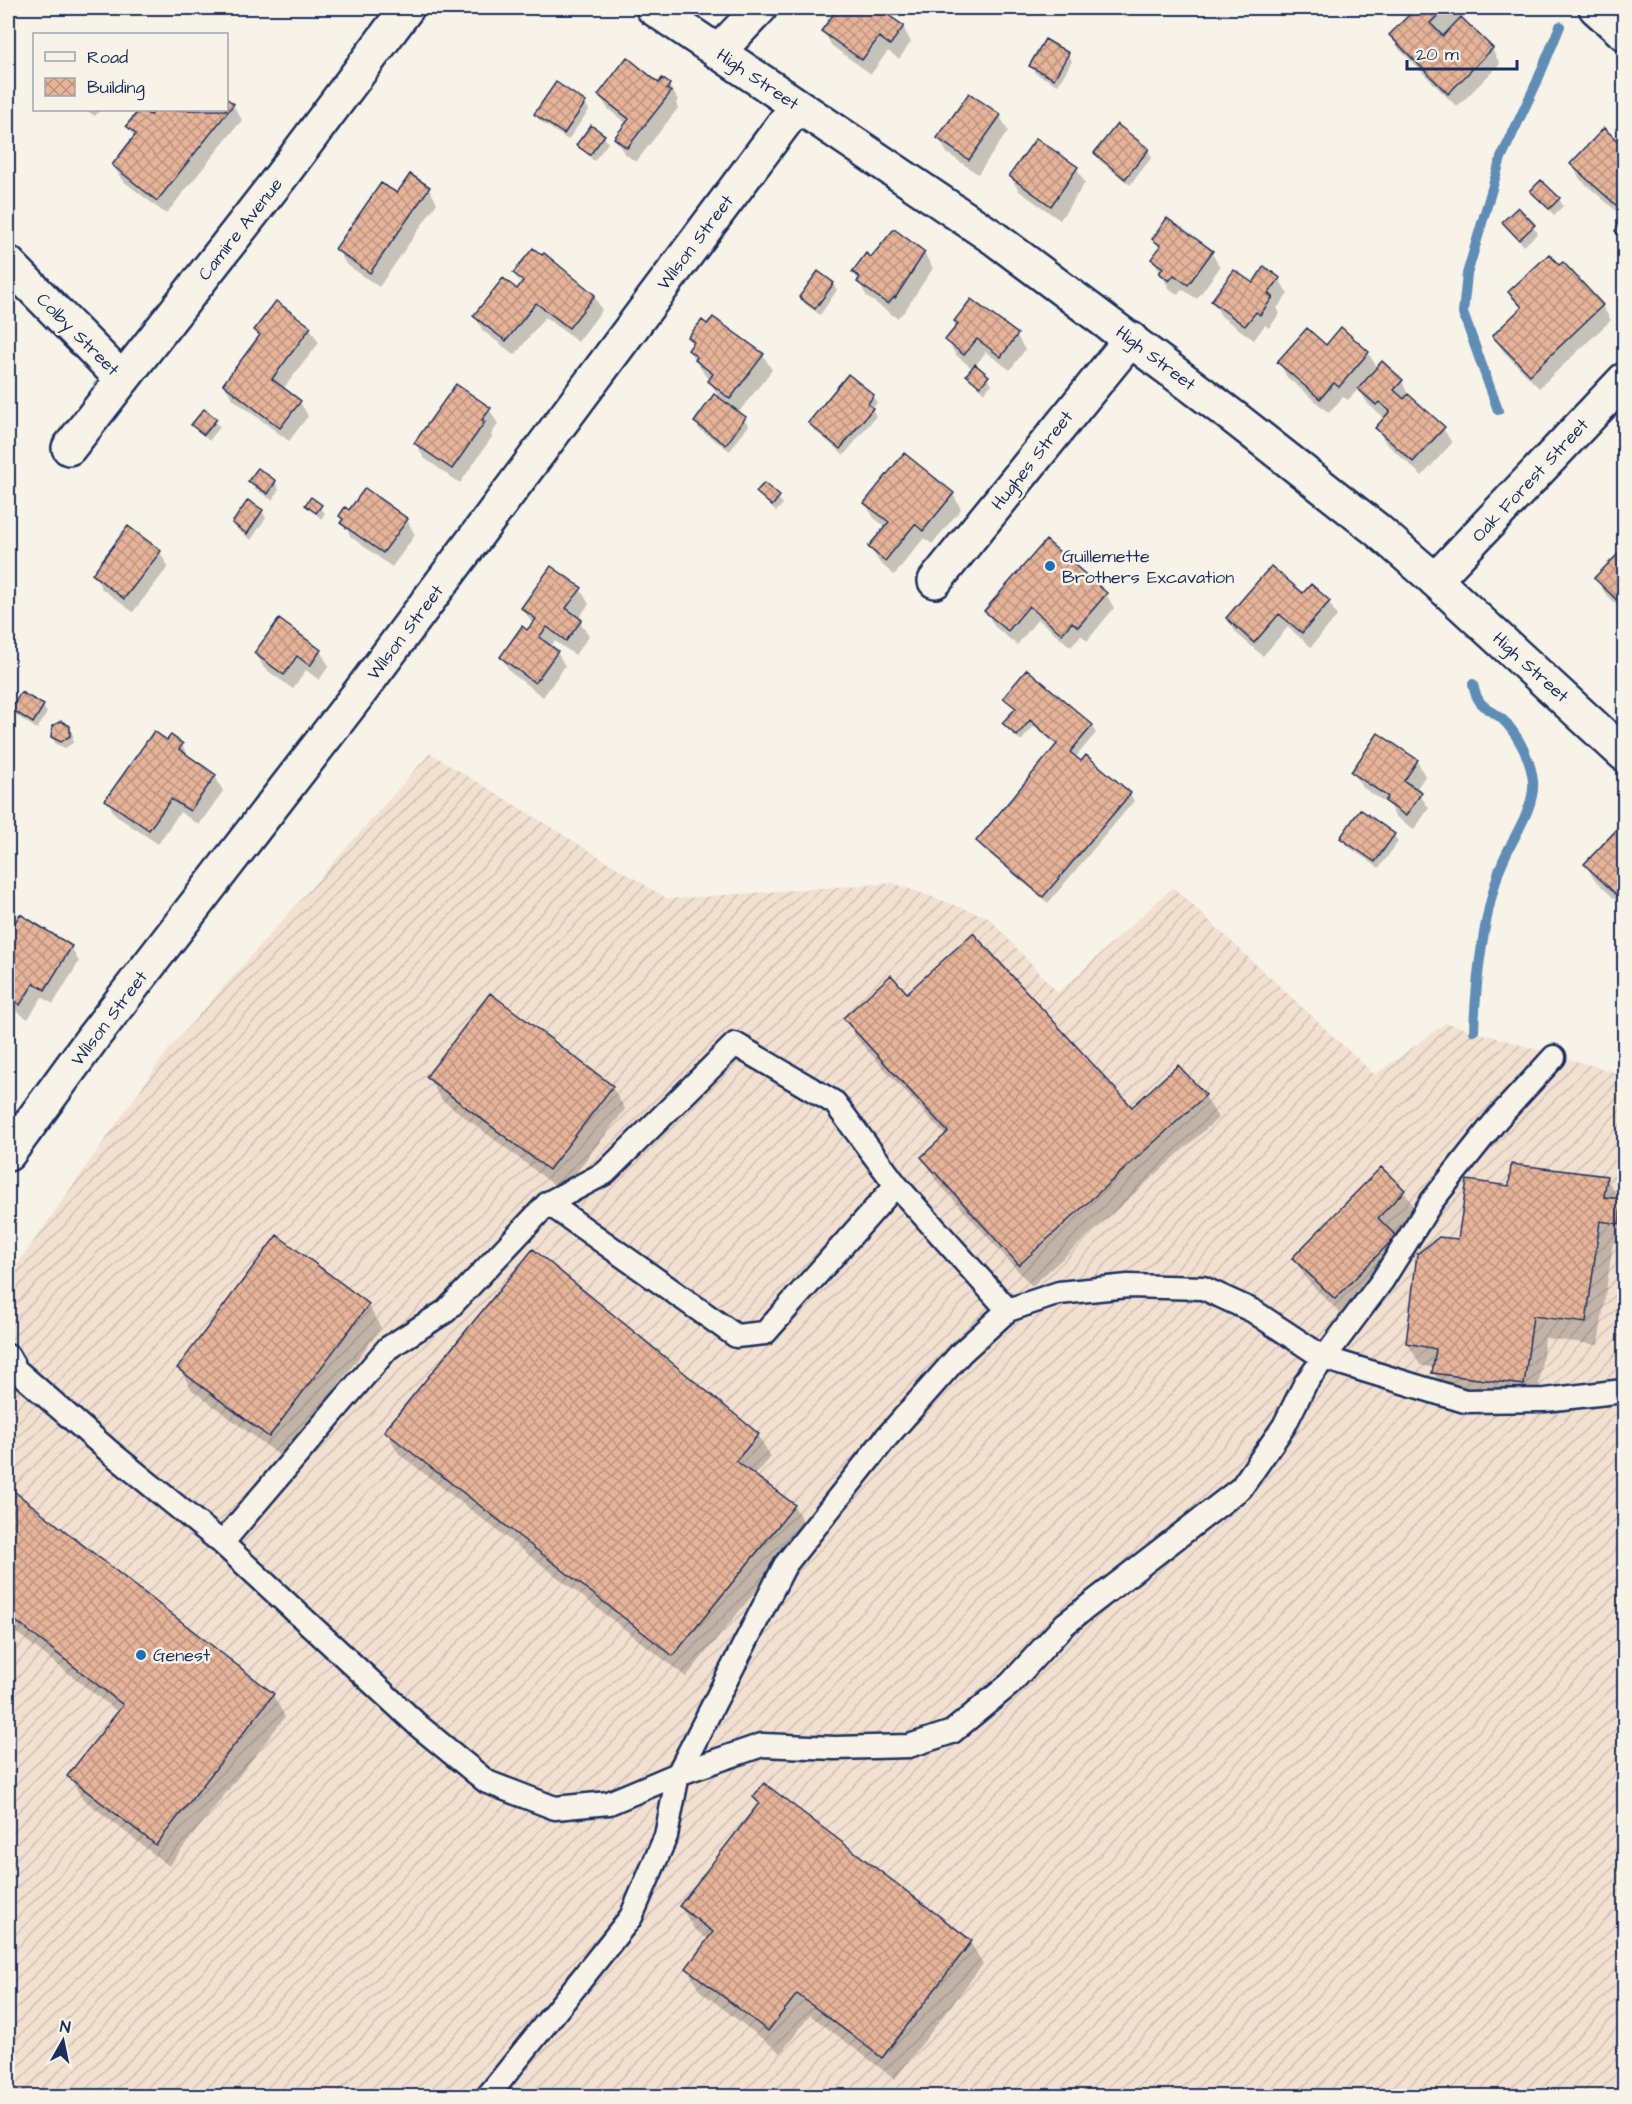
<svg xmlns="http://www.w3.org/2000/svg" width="1632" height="2104" viewBox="0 0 1632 2104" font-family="'Architects Daughter',sans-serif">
  <defs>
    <pattern id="industrial-furrows" width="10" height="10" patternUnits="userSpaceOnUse" patternTransform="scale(1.5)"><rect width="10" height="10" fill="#f2e0d1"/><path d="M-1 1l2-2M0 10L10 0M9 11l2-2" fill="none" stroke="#cfc0b6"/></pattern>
    <pattern id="building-cross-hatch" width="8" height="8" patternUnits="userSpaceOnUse" patternTransform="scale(1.5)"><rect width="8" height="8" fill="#e7b49a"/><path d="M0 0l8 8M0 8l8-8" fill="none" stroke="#ba9381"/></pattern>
  </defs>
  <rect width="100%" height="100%" fill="#f7f3e8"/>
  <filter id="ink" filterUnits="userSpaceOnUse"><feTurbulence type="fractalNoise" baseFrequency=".0167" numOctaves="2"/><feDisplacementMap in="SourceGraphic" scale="12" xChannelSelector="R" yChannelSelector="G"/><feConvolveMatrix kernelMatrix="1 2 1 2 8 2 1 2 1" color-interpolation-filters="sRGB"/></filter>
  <g filter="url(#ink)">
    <path fill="url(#industrial-furrows)" d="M430,753L668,899L893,883L988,917L1058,993L1173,887L1375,1075L1446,1023L1624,1075V2096H16L8,2090V1278L168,1050Z"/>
    <path fill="#0003" d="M840,8H875L903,27L911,42L899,59L888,51L871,74L832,46L823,31Z
      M1403,8H1468L1459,17L1492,49L1500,64L1457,107L1400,50L1391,36L1411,15Z
      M1068,54L1072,61L1058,85L1035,73L1031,66Z
      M663,80L669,85L678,100L676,103L678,108L636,162L624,153L615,138L627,124L608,109L599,95L659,85Z
      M585,103L589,110L568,140L540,121L536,114Z
      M233,105L242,120L166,214L122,180L113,165L135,138L128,127L141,110L151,117L157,110H226Z
      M86,110H100L95,116Z
      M1000,116L1008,131L978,174L947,153L939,138Z
      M1604,130L1624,149V218L1580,179L1572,164Z
      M604,136L608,143L594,161L578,145Z
      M1148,150L1152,157L1130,185L1099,160L1095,153Z
      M1077,169L1085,183L1060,220L1019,191L1010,176Z
      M429,189L437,203L379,287L346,264L337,249L397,195Z
      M1532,192L1559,199L1563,206L1554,215Z
      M1518,210L1538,233L1524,246L1504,223Z
      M1624,219V245L1616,231Z
      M1154,239L1211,252L1220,267L1197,299L1182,289L1178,295L1169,288L1153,259L1160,250Z
      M924,253L933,268L904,312L897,318L867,297L854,272L872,259Z
      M1265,268L1279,279L1288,294L1277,308L1280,313L1269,328L1265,325L1254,340L1221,316L1213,301L1253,285Z
      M515,273L594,296L602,310L578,342L545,317L515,355L483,331L475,316L517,291L522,285Z
      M833,284L837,290L820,315L805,304L801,297Z
      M1510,292L1602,306L1611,320L1539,388L1503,351L1494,336L1522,310Z
      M956,321L1017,336L1025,350L1010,370L986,352L975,366L992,384L984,393L968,375L973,369L956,355L947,340L959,326Z
      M724,325L763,355L772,370L738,413L749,425L730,451L699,429L695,422L721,401L710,381L711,380L705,375L689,350L694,344L690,338L708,326Z
      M310,328L319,343L283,389L300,402L308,416L289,441L233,399L224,385L260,338L256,330Z
      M1326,347L1368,353L1378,369L1402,381L1409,397L1443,428L1452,443L1422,476L1386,443L1377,428L1385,419L1368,404L1359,388L1348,400L1343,397L1329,413L1287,377L1279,362Z
      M849,376L873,396L877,403L872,409L876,416L844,455L814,430L810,423Z
      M489,409L498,424L491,435L492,437L460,483L424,458L416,443Z
      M204,411L220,427L209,441L193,425Z
      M258,470L275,482L279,489L272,500L254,488L250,481Z
      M765,485L783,504L776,512L758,493Z
      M953,494L961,509L932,544L924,538L894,575L879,562L870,547L886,527L874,518L865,503Z
      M311,500L325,513L321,519L307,505Z
      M262,511L266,518L251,540L238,530L234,523Z
      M350,512L407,520L415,535L392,567L351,537L340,516Z
      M1624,550V612L1605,593L1596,578Z
      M160,552L168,567L133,612L102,589L94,574Z
      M580,589L589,604L578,619L589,636L575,655L555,641L550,647L557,652L565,666L543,697L510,672L502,658L533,624L522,608Z
      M1106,594L1114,608L1087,641L1081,635L1071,647L1038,619L1017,645L994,626L986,611Z
      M1303,595L1329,602L1337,616L1311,647L1288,627L1263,656L1236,633L1228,618Z
      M280,621L320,651L329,666L319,680L306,670L293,689L264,668L256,653Z
      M1005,698L1092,726L1096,733L1075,758L1082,763L1086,757L1130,794L1134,801L1048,903L982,848L978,841L1057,746L1034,726L1021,741L1008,730L1004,724L1016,710Z
      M43,706L47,713L37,729L17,716L13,709Z
      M69,727L73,735V743L65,748L56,744L52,737Z
      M168,742L182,745L190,759L215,776L223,791L199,825L180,812L158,844L115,815L107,800Z
      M1417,761L1425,776L1416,790L1429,808L1414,830L1395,816L1389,805L1362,787L1353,772Z
      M1622,826L1624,828V908L1594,879L1586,865Z
      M1394,835L1398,842L1379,868L1346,845L1342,838Z
      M21,916L71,947L79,962L53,1004L42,997L28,1019L8,1006V937Z
      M907,995L1132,1109L1205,1096L1218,1118L1032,1286L935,1179L923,1157L946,1136L858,1040L845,1018Z
      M428,1077L612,1087L625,1109L562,1191L441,1099Z
      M1606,1178L1624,1207V1244L1613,1243L1598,1345L1545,1338L1536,1407L1447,1395L1434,1373L1435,1368L1420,1365L1408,1343L1459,1241L1510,1188Z
      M1404,1191L1417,1213L1395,1236L1408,1259L1348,1321L1307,1280L1294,1258Z
      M277,1237L368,1305L381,1328L283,1458L192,1390L179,1368Z
      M386,1431L758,1435L771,1457L754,1476L794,1506L807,1528L686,1677L399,1454Z
      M11,1490L273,1695L285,1717L169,1866L82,1798L69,1776L119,1713L8,1626V1494Z
      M755,1797L970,1942L983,1964L895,2079L810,2015L781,2053L700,1991L687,1968L709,1940L694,1929L681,1907L759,1805Z"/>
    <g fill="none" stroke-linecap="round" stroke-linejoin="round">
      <path stroke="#618db6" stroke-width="10" d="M1498,410L1463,313L1467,274L1501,158L1536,84L1560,26
        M1473,684C1478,712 1492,706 1507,724C1520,739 1531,761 1533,781C1536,810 1506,846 1498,874C1482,926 1476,977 1474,1031"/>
    </g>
    <path fill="url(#building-cross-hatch)" stroke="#1b2f5e" stroke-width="1.5" d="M838,8H878L904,26L890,45L879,37L862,60L821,31Z
      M1408,8H1446L1430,23L1443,36L1461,17L1493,48L1448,94L1389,35L1412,12Z
      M1045,39L1069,53L1054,79L1029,66Z
      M627,57L659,83L662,78L670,84L667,89L671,92L627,148L614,138L629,119L598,95Z
      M556,82L586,102L564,134L534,114Z
      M969,93L1001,115L969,160L937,138Z
      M226,98L234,104L157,201L112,165L136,134L126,126L139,110L151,115L155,110H226Z
      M1117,124L1149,149L1125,179L1094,153Z
      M591,125L605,135L590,155L576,145Z
      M1604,128L1624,147V212L1570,164Z
      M1036,138L1078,167L1051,206L1009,176Z
      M410,174L430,187L370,273L335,249L381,183L397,193Z
      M1541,180L1560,198L1549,209L1530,191Z
      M1518,207L1535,225L1519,240L1502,222Z
      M1624,217V241L1615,231Z
      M1167,218L1213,251L1188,285L1174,275L1169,281L1159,273L1163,268L1151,259L1161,246L1152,239Z
      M894,229L925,252L895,298L894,297L888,304L857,282L860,277L852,272L866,253L871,257Z
      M533,248L542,255L544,253L595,295L569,328L536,303L506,341L473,316L503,278L517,289L523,281L513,273Z
      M1549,254L1559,265L1563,262L1603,305L1530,375L1492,336L1522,307L1508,292Z
      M1264,266L1280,278L1268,294L1273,297L1260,315L1256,312L1245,326L1211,301L1234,270L1253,283Z
      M818,271L834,283L815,309L799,297Z
      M971,299L1018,334L1001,357L977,339L964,355L945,340L958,324L954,321Z
      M276,301L311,327L272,379L301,401L280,428L223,384L260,335L254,330Z
      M713,317L764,354L730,399L708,381L713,374L695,360L697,357L688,350L694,342L688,337L702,320L707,324Z
      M1341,327L1369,352L1339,387L1334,383L1320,399L1277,362L1307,328L1326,345Z
      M1382,361L1403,380L1394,390L1404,399L1408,394L1445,427L1413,462L1375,428L1390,411L1379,402L1376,405L1358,389Z
      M975,364L989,376L980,387L966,375Z
      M848,374L874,395L868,404L873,408L840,449L808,423Z
      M456,384L491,408L482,420L485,422L452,469L414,443Z
      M714,394L746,417L726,445L694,422Z
      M204,409L217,419L204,435L191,425Z
      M904,453L954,493L923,531L915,524L885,561L868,547L889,522L864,503Z
      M258,468L276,481L268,494L248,481Z
      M764,483L780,496L772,506L756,492Z
      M365,488L408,519L383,553L340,523L343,519L339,516L345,507L349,510Z
      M311,497L322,505L316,513L305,505Z
      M248,500L263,510L247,534L232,523Z
      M128,526L161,551L124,599L92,574Z
      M1046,540L1107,593L1078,627L1072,622L1062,634L1029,606L1008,631L984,611Z
      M1624,548V607L1594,578Z
      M551,566L582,588L566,608L582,620L566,641L547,627L539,637L558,651L535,683L500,657L522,626L527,630L536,619L521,608Z
      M1271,566L1303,593L1311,584L1330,601L1302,633L1279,614L1254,643L1226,618Z
      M279,619L321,650L310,666L297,656L284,675L254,653Z
      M1027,669L1093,725L1070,752L1081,761L1086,755L1131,793L1043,897L976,841L1057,744L1030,720L1017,736L1002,723L1016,708L1003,698Z
      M21,692L44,705L33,723L11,709Z
      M61,721L70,726V736L61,742L51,737L52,726Z
      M154,731L167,740L171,735L183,744L179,749L216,775L190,811L171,799L149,830L105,800Z
      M1378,733L1418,760L1404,781L1422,792L1406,816L1385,801L1388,797L1351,772Z
      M1360,809L1395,834L1375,862L1340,838Z
      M1622,824L1624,826V895L1621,899L1584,864Z
      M20,914L72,946L45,990L34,983L20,1005L8,997V934Z
      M973,933L1132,1107L1178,1065L1206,1095L1019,1265L921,1157L948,1132L843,1018L891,975L907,993Z
      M490,993L613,1086L549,1170L426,1077Z
      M1511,1164L1607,1176L1604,1197L1622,1199L1619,1224L1600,1221L1586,1323L1533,1316L1524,1385L1432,1373L1436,1349L1406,1343L1417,1254L1439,1237L1458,1239L1467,1180L1509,1186Z
      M1381,1167L1405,1190L1378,1218L1396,1236L1335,1299L1292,1258Z
      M277,1235L369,1304L269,1437L177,1368Z
      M533,1249L759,1434L736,1461L795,1505L673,1656L384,1431Z
      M10,1488L274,1694L156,1845L67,1776L123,1705L8,1615V1492Z
      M764,1783L972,1941L882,2058L797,1994L768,2031L686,1968L713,1932L679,1906L759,1803L753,1797Z"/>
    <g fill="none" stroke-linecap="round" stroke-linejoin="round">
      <g stroke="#1b2f5e" stroke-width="27">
        <path id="service" d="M1554,1057L1498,1118L1432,1201L1382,1281L1324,1358L1465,1401L1545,1400L1624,1391
          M548,1203L736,1336L765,1333L896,1185
          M8,1356L16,1370L110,1452L222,1543L420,1727L487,1782L555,1808L609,1803L678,1774L762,1745L835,1748L909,1746L952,1732L1010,1684L1065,1624L1241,1488L1284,1426L1305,1384L1324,1358L1253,1311L1203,1288L1128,1286L1059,1293L1008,1310L896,1185L835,1103L735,1044L605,1173L548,1203L446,1311L388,1348L222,1543
          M488,2096L631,1917L666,1836L678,1774L785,1565L885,1439L961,1353L1008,1310"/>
      </g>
      <g stroke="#1b2f5e" stroke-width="38">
        <path id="minor" d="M1596,8L1624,33
          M718,52L760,8
          M8,263L122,379
          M69,448L282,175L407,8
          M1435,580L1624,380
          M935,581L1131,339
          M8,1154L94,1036L360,692L797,106"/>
      </g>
      <g stroke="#1b2f5e" stroke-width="38">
        <path id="tertiary" d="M653,8L994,238L1236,419L1376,529L1435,580L1624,754"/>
      </g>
      <use href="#service" stroke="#f7f3e8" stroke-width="22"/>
      <use href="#minor" stroke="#f7f3e8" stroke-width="33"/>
      <use href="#tertiary" stroke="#f7f3e8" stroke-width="33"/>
    </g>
  </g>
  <g fill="#1f6fb2" stroke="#f7f3e8" stroke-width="2">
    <circle cx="1050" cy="566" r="6"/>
    <circle cx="141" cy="1655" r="6"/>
  </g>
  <g text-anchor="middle" stroke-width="5" stroke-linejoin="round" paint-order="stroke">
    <g font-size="18" fill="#1b2f5e" stroke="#f7f3e8">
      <text transform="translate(758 79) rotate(34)" y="6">High Street</text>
      <text transform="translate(240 229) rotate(-52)" y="6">Camire Avenue</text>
      <text transform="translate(695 242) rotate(-53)" y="6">Wilson Street</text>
      <text transform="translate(78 334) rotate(45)" y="6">Colby Street</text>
      <text transform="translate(1156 358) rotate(37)" y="6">High Street</text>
      <text transform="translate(1032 460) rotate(-52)" y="6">Hughes Street</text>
      <text transform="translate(1530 480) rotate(-47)" y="6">Oak Forest Street</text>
      <text transform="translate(405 632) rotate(-53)" y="6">Wilson Street</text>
      <text transform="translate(1531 667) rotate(42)" y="6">High Street</text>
      <text transform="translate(109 1018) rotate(-53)" y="6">Wilson Street</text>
    </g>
    <g font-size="18" fill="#1b2f5e" stroke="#f7f3e8" text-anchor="start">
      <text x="1062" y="562">Guillemette<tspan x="1062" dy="21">Brothers Excavation</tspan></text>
      <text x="153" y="1661">Genest</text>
    </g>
  </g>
  <rect width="1632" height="2104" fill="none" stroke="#f7f3e8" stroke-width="30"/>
  <rect x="15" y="15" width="1602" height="2074" fill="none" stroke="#1b2f5e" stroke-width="2" filter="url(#ink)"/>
  <rect x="33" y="33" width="195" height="78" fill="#f7f3e8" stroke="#9fa5b1" stroke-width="1.5"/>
  <rect x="45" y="52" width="30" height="9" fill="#f7f3e8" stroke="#9fa5b1" stroke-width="1.5"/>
  <text x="87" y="63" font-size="18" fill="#1b2f5e">Road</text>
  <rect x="45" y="78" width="30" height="18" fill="url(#building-cross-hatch)" stroke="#9fa5b1" stroke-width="1.5"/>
  <text x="87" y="93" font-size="18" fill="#1b2f5e">Building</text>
  <g transform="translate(63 2041) rotate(9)" stroke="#f7f3e8" stroke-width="4.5" paint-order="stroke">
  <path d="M0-4.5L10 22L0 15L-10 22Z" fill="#1b2f5e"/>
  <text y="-9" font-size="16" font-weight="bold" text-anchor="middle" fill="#1b2f5e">N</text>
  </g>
  <path d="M1407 60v9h110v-9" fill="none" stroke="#1b2f5e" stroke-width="3"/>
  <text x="1416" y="60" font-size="18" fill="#1b2f5e" stroke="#f7f3e8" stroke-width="4.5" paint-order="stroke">20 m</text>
</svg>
